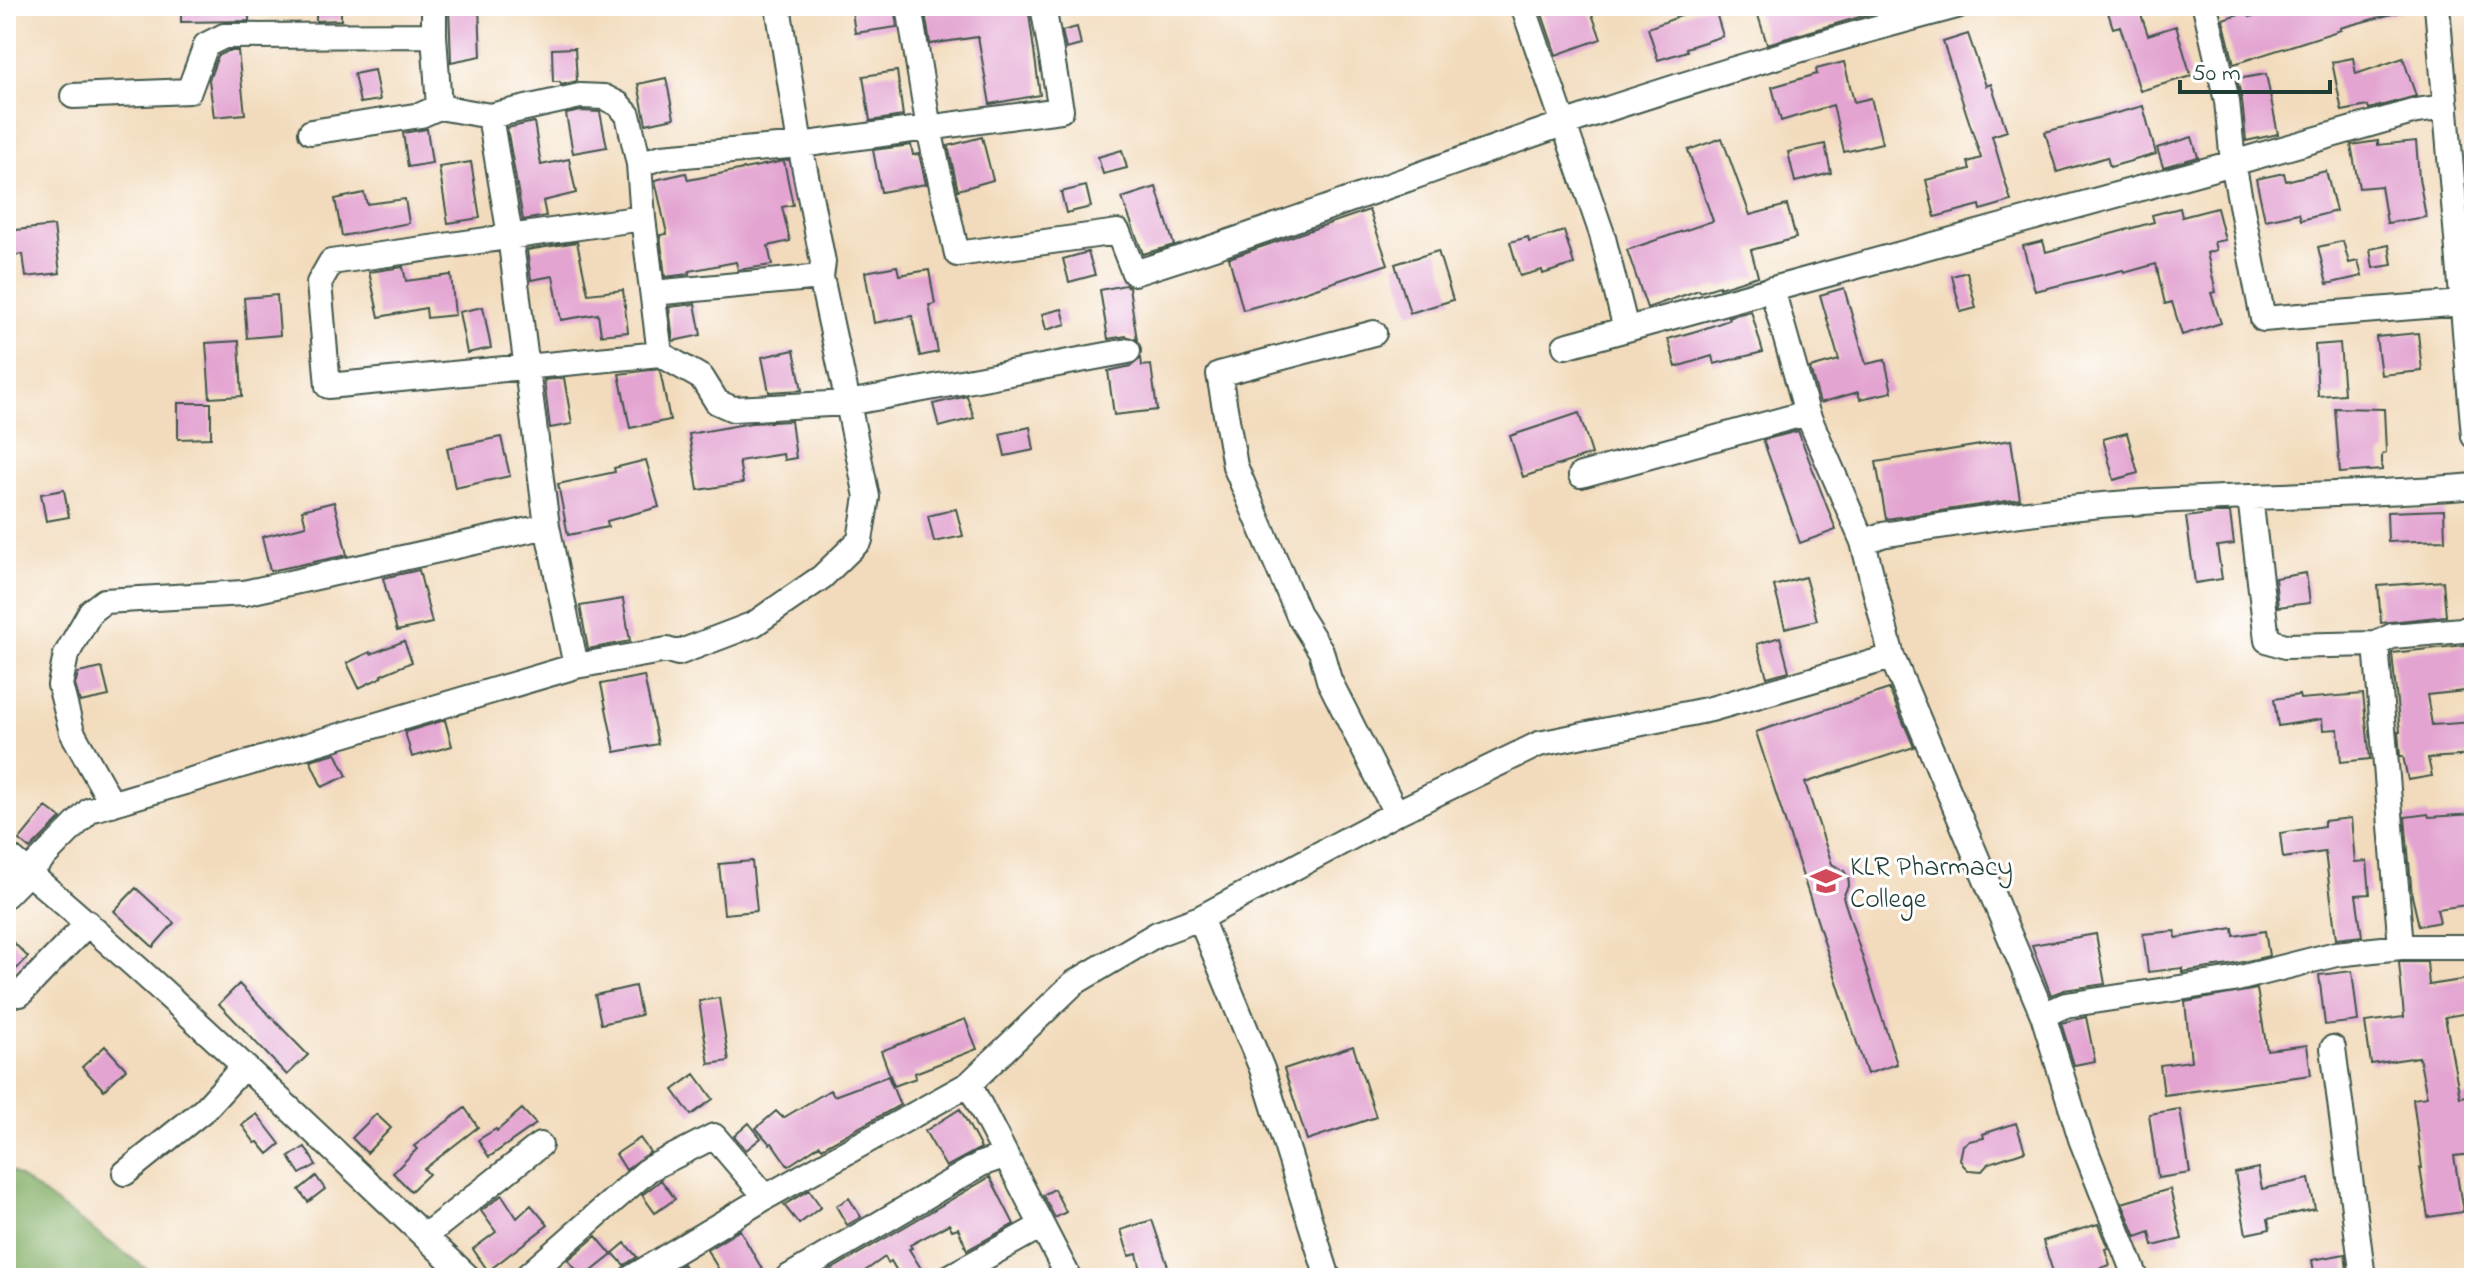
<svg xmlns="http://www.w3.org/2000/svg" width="2480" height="1284" viewBox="0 0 2480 1284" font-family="'Indie Flower',sans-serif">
  <rect width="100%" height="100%" fill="#fff"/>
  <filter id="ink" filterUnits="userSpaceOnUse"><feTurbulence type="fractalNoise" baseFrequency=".0125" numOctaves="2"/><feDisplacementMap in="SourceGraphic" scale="16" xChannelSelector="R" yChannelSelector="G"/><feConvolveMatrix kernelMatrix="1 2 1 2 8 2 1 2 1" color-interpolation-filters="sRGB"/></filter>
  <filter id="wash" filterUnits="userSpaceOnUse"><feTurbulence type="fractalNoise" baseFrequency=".006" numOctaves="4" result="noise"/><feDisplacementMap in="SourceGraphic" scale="32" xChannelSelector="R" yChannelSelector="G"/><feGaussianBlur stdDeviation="1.8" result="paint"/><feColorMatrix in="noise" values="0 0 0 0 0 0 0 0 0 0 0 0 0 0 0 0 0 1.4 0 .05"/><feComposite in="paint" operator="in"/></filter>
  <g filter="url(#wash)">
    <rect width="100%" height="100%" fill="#f2dbbc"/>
    <path fill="#82ad65" stroke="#50754c" stroke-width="2" d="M6,1167L159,1278H6Z"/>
    <g id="blocks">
      <path fill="#e3a4d1" d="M181,6H249V21L181,22Z
        M316,6H341V20L316,21Z
        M449,6H479L481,56L451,62Z
        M888,6H894L897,27L855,33L852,11Z
        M924,6H1028L1040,95L990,104L978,37L930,44Z
        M1545,6H1589L1601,39L1556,55L1540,8Z
        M1708,6H1714L1723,36L1686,48L1687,51L1658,60L1648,28Z
        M1765,6H1886L1887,9L1767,44L1756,9Z
        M2106,6H2138L2148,35L2176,26L2191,76L2140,91L2120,26L2113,28Z
        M2285,6H2402L2403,11L2340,28L2341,30L2234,64L2223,19L2248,11L2250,17Z
        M1077,27L1081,45L1066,49L1062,31Z
        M1968,34L1986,86L1991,84L2007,131L1992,136L2011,201L1981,210L1980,205L1935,217L1926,180L1970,169L1968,162L1981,158L1943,42Z
        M575,48L577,81L561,85L560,82H553L552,49Z
        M228,51H238L245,114L214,117L209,80L218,56Z
        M2353,58L2356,74L2403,58L2416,96L2369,109L2368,106L2342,111L2332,62Z
        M1844,62L1854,102L1871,98L1882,143L1844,152L1833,105L1781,121L1772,87L1817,74L1816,69Z
        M374,70L380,100L360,103L354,74Z
        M897,71L903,116L870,121L863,76Z
        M2266,74L2278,134L2246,141L2242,100L2237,79Z
        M666,78L674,118L646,124L638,84Z
        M2143,106L2156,154L2110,167L2107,157L2057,172L2045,132Z
        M581,111L600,112L607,147L573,153L566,114Z
        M534,122L541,165L569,159L576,193L543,201L546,216L523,220L507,128Z
        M427,129L432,163L408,167L403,133Z
        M982,137L993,180L958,190L948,146Z
        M2192,137L2198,157L2163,167L2157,148Z
        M1722,138L1750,215L1787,205L1796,238L1751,250L1758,276L1719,288V286L1700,292L1699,290L1647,308L1627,250L1713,221L1688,150Z
        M2378,141V145L2416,141L2419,178L2426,217L2387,223L2381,186L2359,188L2351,145Z
        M1825,144L1831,173L1795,182L1788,152Z
        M911,145L913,155L919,154L926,184L881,192L873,150Z
        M1122,150L1127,168L1103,174L1098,157Z
        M784,161L793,205L782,207L790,241L768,246L772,265L738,270L736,262L689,271V274L665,277L660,235L667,234L655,180L686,173L688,180Z
        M471,162L480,218L448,223L439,167Z
        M2326,171L2336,211L2301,220L2299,213L2265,220L2256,179L2284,173L2286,181Z
        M1086,186L1091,207L1066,213L1061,192Z
        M1156,187L1174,245L1143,254L1122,198Z
        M364,193L367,204L405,199L409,223L342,236L335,199Z
        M2180,208L2182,217L2217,208L2225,240L2214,242L2216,250L2207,253L2216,292L2211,293L2221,323L2182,335L2172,302L2165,304L2156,264L2124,273L2123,270L2035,291L2023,246L2043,241L2046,252L2154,222L2152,215Z
        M1369,210L1388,264L1283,299L1243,310L1229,258Z
        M54,226L60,273L26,277L23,254L6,257V231Z
        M1564,231L1574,264L1543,274L1542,270L1520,276L1510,242L1528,237L1529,242Z
        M2343,241L2349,263L2358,261L2362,276L2327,284L2318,247Z
        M577,242L588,294L623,290L628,332L601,335L598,314L561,320L553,276L531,280L527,250Z
        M2389,245L2392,265L2373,268L2370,249Z
        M1438,251L1453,300L1410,313L1395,264Z
        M1088,252L1095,275L1069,282L1063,259Z
        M897,266L899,275L929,270L935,304L929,305L938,352L920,356L912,316L874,323L865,272Z
        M403,267L406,281L451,275L455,315L427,318L426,308L379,317L369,272Z
        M1967,272L1976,308L1961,312L1952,276Z
        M1125,285L1129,287L1137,340L1126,336L1108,339L1100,290Z
        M1844,288L1866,364L1885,360L1892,392L1860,399L1858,392L1820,403L1810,368L1839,360L1820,295Z
        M277,295L280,335L247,338L244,298Z
        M695,304L701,335L673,341L669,307Z
        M483,307L491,348L467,353L459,312Z
        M1062,309L1066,324L1046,330L1042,314Z
        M1751,311L1763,352L1714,364L1712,356L1676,367L1668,339L1703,329L1729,320L1728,317Z
        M2418,333L2422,371L2381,375L2376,337Z
        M239,341L242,396L210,398L206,343Z
        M2340,343L2344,394L2318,396L2315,345Z
        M794,350L802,390L769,392L762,357Z
        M1141,358L1142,366L1151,365L1157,410L1114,415L1108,371L1131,366Z
        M657,369L660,371L670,420L630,428L619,374Z
        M564,378L572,424L550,428L544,380Z
        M967,396L974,418L939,427L933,404Z
        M178,403H211V438L178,439Z
        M2335,408L2384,409L2386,452L2382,455V470L2340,473Z
        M1579,413L1592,454L1523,477L1510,436Z
        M791,421L796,458L784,460L783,454L739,461L743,483L698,490L689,434L751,423Z
        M1030,427L1034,450L1005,456L1000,434Z
        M1798,431L1836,530L1800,543L1763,440Z
        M2127,433L2138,473L2114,480L2103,439Z
        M501,437L510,476L455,488L447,448Z
        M2011,440L2020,499L1886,519L1876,462Z
        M646,460L659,507L607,521L608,527L568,535L558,484L615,472L614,468Z
        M64,490L69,517L46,521L41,494Z
        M334,502L347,555L270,571L262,537L306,526L302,510Z
        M956,509L963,536L934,542L928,516Z
        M2444,510L2445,540L2388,542L2387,512Z
        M2215,513H2230L2234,544L2217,546L2222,579L2195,583L2186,517Z
        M419,570L432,623L397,631L383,578Z
        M2306,573L2310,603L2278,607L2275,578Z
        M1805,577L1817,620L1785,628L1774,586Z
        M2443,581L2446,616L2381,623L2378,586Z
        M623,599L630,641L588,649L580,606Z
        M1780,637L1789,671L1767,677L1757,644Z
        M404,641L412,662L381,675L382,677L359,688L347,663L370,652L371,654Z
        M2474,644V690L2427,695L2432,725L2474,722V755L2428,758L2432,776L2408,780L2403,756H2400L2398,732H2400L2392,653Z
        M102,668L109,696L80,702L75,685L78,673Z
        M644,676L658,744L615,752L601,684Z
        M1889,689L1914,747L1805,783L1832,864L1844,871L1848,877L1849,884L1843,897L1897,1064L1867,1074L1756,732Z
        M2363,694L2370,759L2341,762L2338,729L2323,730L2322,719L2278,726L2274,699L2299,695L2300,699Z
        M445,720L452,746L412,757L405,732Z
        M336,753L347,776L322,787L310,760Z
        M46,807L61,818L30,849L19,840Z
        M2428,814L2429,817L2474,814V904L2437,909L2440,922L2419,926L2412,896L2405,817Z
        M2351,818L2355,862L2367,861L2370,894L2356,895L2362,936L2336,939L2325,852L2283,858L2280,833L2324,826V821Z
        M752,861L757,911L724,914L719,864Z
        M136,888L174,923L153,947L114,911Z
        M2233,928L2234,936L2265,931L2269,956L2230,965L2182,972V968L2148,972L2143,934L2175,931L2176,938Z
        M2096,934L2105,984L2064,990L2051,995L2032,945Z
        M6,935L28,957L6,980Z
        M2399,962H2427L2429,985L2474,978V1012L2445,1017L2460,1097L2474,1095V1154L2454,1156L2463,1212L2428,1217L2420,1168H2422L2413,1099L2427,1097L2419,1057L2371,1064L2365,1022L2404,1017Z
        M2352,971L2358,1021L2325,1025L2319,975Z
        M239,984L308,1055L287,1075L219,1004Z
        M635,986L641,1015L601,1024L595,995Z
        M2257,989L2267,1050L2307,1045L2311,1075L2164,1095L2160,1065L2191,1061L2185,1002Z
        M719,998L729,1061L709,1064L699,1001Z
        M2086,1017L2095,1061L2074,1065L2061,1023Z
        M965,1019L977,1049L915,1073L916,1078L894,1086L881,1051Z
        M105,1046L126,1069L104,1090L82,1067Z
        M1353,1046L1376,1117L1307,1140L1284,1069Z
        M695,1074L713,1099L691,1115L673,1090Z
        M888,1076L900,1105L822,1148L820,1145L788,1166L772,1143L770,1144L756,1128L776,1111L783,1118L830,1090L834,1096Z
        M465,1108L478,1127L424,1169L429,1174L411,1191L393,1173L417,1149L414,1146Z
        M522,1109L536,1124L489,1157L478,1140L496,1129L497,1131Z
        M960,1109L981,1148L946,1167L925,1131Z
        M2180,1109L2190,1173L2158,1178L2149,1114Z
        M257,1114L280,1144L268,1154L258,1142L255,1143L242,1125Z
        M376,1114L391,1128L367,1153L352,1138Z
        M749,1123L761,1138L746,1150L734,1136Z
        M2016,1123L2025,1151L1989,1163L1982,1171L1968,1170L1963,1165L1960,1159L1963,1145L1969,1141L1984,1138L1983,1134Z
        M640,1138L650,1152L626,1170L616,1154Z
        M305,1147L316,1165L300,1174L289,1157Z
        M2258,1168L2262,1189L2309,1179L2315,1209L2268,1219L2270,1229L2246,1234L2235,1173Z
        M316,1176L325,1189L308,1202L299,1190Z
        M990,1177L1014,1224L967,1250L958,1228L952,1230L949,1224L910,1245L912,1248L909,1249L927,1278H901L891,1261L888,1263L885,1257L855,1278H817Z
        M661,1180L675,1199L655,1213L642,1195Z
        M1054,1189L1066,1212L1055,1218L1043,1195Z
        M2170,1189L2182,1239L2153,1246L2150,1232L2136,1237L2122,1203Z
        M809,1190L821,1207L799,1224L784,1205Z
        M502,1195L517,1218L531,1205L548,1225L488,1271L473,1249L496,1232L481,1211Z
        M849,1198L861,1217L847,1225L836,1206Z
        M1152,1220L1172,1278H1143L1137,1254L1129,1256L1121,1230Z
        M2098,1224L2108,1248L2105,1249L2110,1265L2069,1278H2055L2043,1241Z
        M740,1230L767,1278H724L707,1250Z
        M596,1236L612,1255L583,1278L568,1260Z
        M625,1243L637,1257L624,1265L613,1253Z
        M2345,1254L2348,1278H2315L2312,1260Z
        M683,1264L693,1278H660Z"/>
    </g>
  </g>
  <g filter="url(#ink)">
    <use href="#blocks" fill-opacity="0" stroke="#3f5548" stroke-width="2"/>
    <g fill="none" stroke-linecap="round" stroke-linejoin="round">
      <g stroke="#3f5548" stroke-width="28">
        <path id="minor" d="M434,6V35L439,107
          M778,6L800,145L823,262L821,277L848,403L1128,351
          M909,6L929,129L957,254L1118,232L1134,273C1279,228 1420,173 1563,124C1693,80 1825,41 1957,6
          M1523,6L1602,234L1626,329
          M2205,6L2227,101L2233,163L2263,319L2463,303
          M2437,6L2474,436
          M73,96L189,91L206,45L224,36L434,35
          M490,116L510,236L547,526L576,666
          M311,132L421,115L439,107L490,116L580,96L604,97L618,104L628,115L639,164L643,218L660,354
          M639,164L662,157L800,145L1061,110L1043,6
          M1772,289L1807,413L1863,542L1892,657
          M653,293L821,277
          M1565,346L2233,163L2416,111L2446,107
          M1581,475L1807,413
          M2250,497L2267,640L2285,646L2376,644L2392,636L2474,629
          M1863,542L1882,535C1948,525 2014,513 2080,507C2211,494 2343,498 2474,486
          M2376,644L2401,947
          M112,804L72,732L60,685L66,655L91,611L104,601L244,593L547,526
          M1396,813L1539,744L1711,709L1892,657L2043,1015L2081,1139L2136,1278
          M6,854C167,988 316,1135 469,1278
          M6,895L90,810L576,666L667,650L678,653L754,624L822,577L860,540L867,497L848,403L733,409L717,402L702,378L660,354L328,386L319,283L331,262L643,218
          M1200,918L1262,1069L1328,1278
          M20,994L88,923
          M2043,1015L2066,1005L2233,980L2336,954L2401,947H2474
          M2333,1048L2363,1278
          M969,1084L1069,1278
          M125,1173L205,1109L244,1066
          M425,1236L540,1145
          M525,1278L649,1169L714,1136L766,1197
          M631,1278L766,1197L969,1084L1074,983L1157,934L1200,918L1396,813L1329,680L1321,651L1299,616L1235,466L1219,374L1374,333
          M787,1278L981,1164L1004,1156
          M948,1278L1041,1226"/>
      </g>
      <use href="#minor" stroke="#fff" stroke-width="24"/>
    </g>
  </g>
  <defs>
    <g id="university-bare" transform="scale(2.4)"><path d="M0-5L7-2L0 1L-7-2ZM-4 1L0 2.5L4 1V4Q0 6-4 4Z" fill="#d1495b" stroke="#fff" stroke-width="2.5" paint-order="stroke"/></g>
  </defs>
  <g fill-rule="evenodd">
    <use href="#university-bare" x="1826" y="881"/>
  </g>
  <g text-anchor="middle" stroke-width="6" stroke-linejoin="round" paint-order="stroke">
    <g font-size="28" fill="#1f3d34" stroke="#fff" text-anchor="start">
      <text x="1850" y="875">KLR Pharmacy<tspan x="1850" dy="32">College</tspan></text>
    </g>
  </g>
  <rect width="2480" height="1284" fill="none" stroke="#fff" stroke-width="32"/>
  <path d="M2180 80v12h150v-12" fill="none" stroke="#1f3d34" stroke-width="4"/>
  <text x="2192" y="80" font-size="24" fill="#1f3d34" stroke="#ffffff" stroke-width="6" paint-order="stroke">50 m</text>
</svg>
